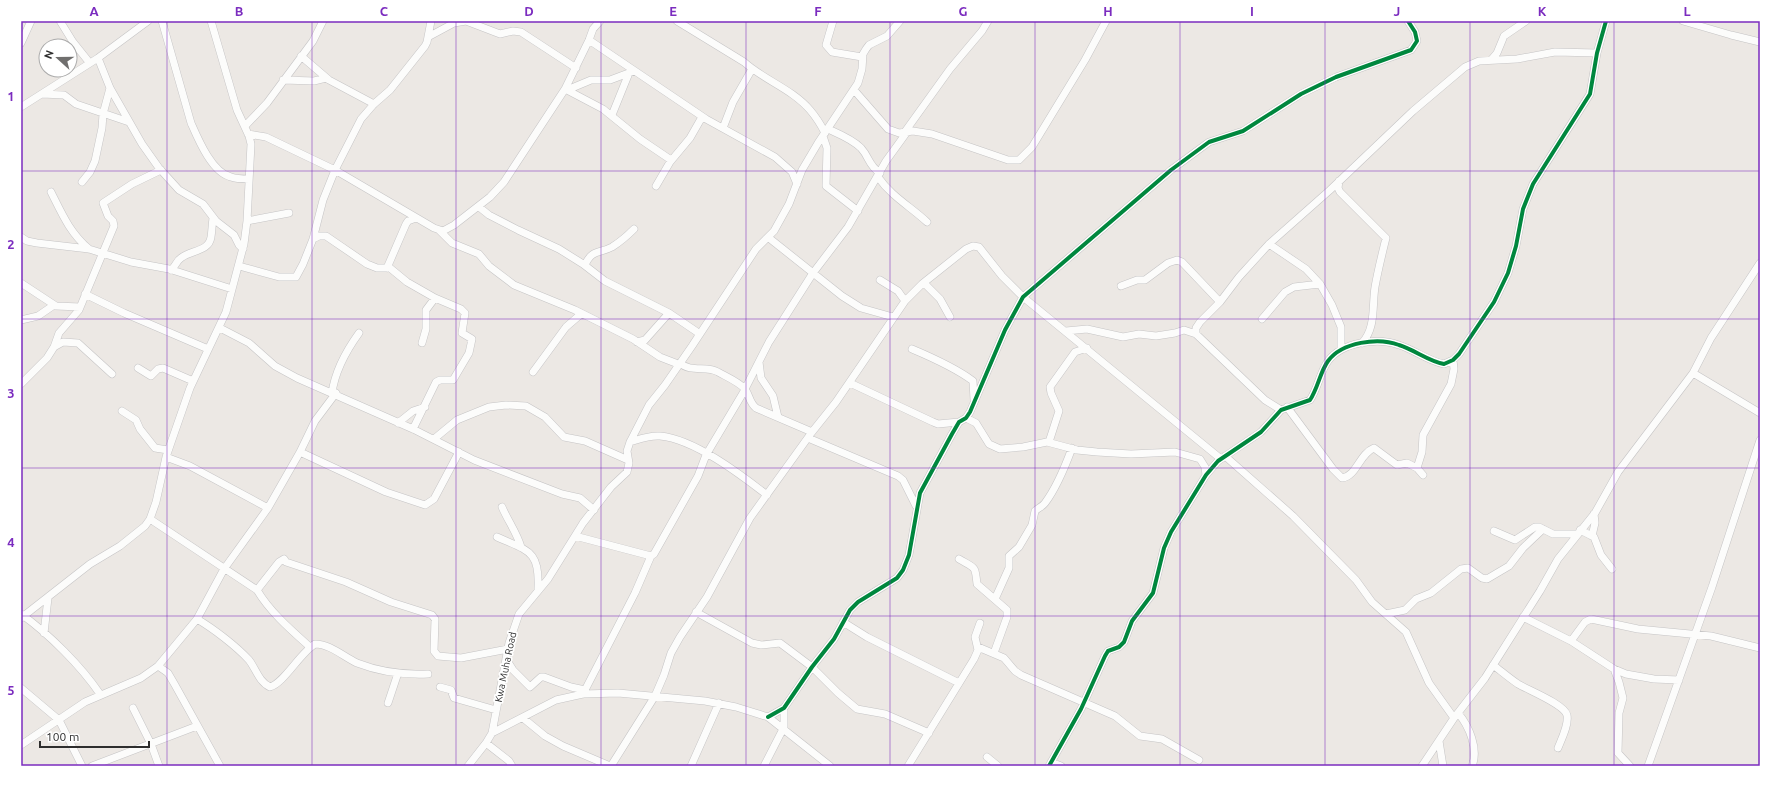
<svg xmlns="http://www.w3.org/2000/svg" width="1781" height="787" viewBox="0 0 1781 787" font-family="Ubuntu,sans-serif">
  <rect width="100%" height="100%" fill="#ece8e4"/>
  <g fill="none" stroke-linecap="round" stroke-linejoin="round">
    <g stroke="#c5c4c5" stroke-width="8">
      <path id="minor" d="M60,21L73,42L89,62
        M162,21L191,123C198,139 212,173 231,177C236,179 243,179 249,179
        M677,21L744,62C764,80 792,89 810,110C816,117 821,125 825,133
        M833,21L826,45L832,52L862,57
        M1683,21L1731,35L1760,42
        M428,37L454,23L466,21L500,34L513,31L521,32L576,68
        M589,40L706,119L775,157L792,172L797,184
        M21,43L31,21
        M301,56L329,80L374,104
        M98,58L110,88L142,144L159,168L179,190L203,204L216,221L234,235L239,245L243,249
        M1491,60L1497,53L1504,36L1526,21
        M283,80L314,81L326,78
        M565,89L603,109L640,139L671,160
        M567,90L591,80H610L634,71
        M854,90L888,129L899,133L913,131L932,134L1008,160H1019L1032,147L1085,60L1106,21
        M42,94L64,95L76,104L129,122
        M21,107L98,58L148,21
        M612,115L629,73
        M245,126L267,103L313,41L323,21
        M723,128L733,102L752,69
        M828,129C839,134 852,139 861,148C870,158 868,165 880,173
        M904,133L950,69L982,31L988,21
        M248,134L266,137L335,170L434,228L443,231L454,225L490,197L504,182L565,89L589,40L593,29L600,21
        M823,136L827,148L826,186L858,211
        M878,177C891,196 911,207 927,222
        M1339,181L1338,188L1340,192L1386,238C1382,254 1378,270 1375,287C1372,306 1376,328 1362,343
        M82,182L90,172L95,161L102,128L103,114L110,88
        M656,186L670,162L690,138L702,117
        M51,192C62,214 70,233 89,249
        M479,207L489,215L518,230L559,249L583,264L605,281L669,313L700,334
        M247,221L289,213
        M439,230L452,243L479,254L489,266L514,285L575,310L633,339L660,357L678,364
        M21,237L27,241L37,243L89,249L131,262L169,269L232,289
        M769,238L842,296L861,308L893,317
        M313,239L319,236H326L367,264L377,268H390L407,282L435,298L461,309L465,313L462,333L472,339L469,353L453,380H440L436,382L413,429
        M1269,244L1306,269L1320,284L1332,305L1341,327V349
        M585,265C592,249 599,254 612,247C620,242 627,236 634,229
        M239,266L279,277H296L303,264L313,239L323,200L335,170L361,119L374,104L390,90L425,46L427,42L431,21
        M387,268L406,224L408,221L416,218
        M171,270C176,266 176,261 181,258C190,250 209,252 211,237C212,231 212,225 213,218
        M880,280L898,291L905,301
        M21,283L56,306L80,307
        M924,283L940,299L950,317
        M1121,286L1137,280H1145L1168,263L1177,260L1182,262L1220,302
        M85,294L124,313L208,349
        M1262,319L1285,292L1294,287L1320,284
        M21,320L38,316L54,305
        M220,328L249,343L275,366L297,378L413,429L474,460L562,494L580,498L594,510
        M1066,331L1087,329L1123,337L1139,334L1156,336L1175,333L1184,330L1196,334
        M637,342L645,340L669,313
        M422,343L426,329V310L435,298
        M54,347L63,342L78,343L112,374
        M912,349C931,357 957,369 973,381L974,400
        M759,362L761,378L773,396L778,417
        M680,363C691,373 707,365 718,372C727,377 739,382 745,389C750,396 749,402 756,408L812,432
        M138,368L151,376L158,369L163,368L193,381
        M533,372L566,327L581,314
        M1693,373L1760,413
        M850,383L933,422L938,424L959,422
        M21,384L47,358L54,347L59,333L79,310L114,226L113,221L108,216L103,203L132,184L161,170
        M332,393C335,371 346,351 359,333
        M1287,407L1333,469L1342,478C1357,476 1359,454 1374,448L1397,465L1407,463L1417,468
        M1281,410L1265,400L1196,334V328L1200,322L1220,302L1239,277L1269,244L1330,190L1413,111L1465,67L1479,61L1517,59L1555,52L1597,53
        M122,411L136,420L140,429L155,448L168,450
        M966,418L976,423L989,444L1000,449L1023,447L1047,442L1077,450L1097,452L1131,454L1175,452L1200,459L1205,467L1206,475
        M398,423L413,411L425,407
        M808,438L898,476L903,480L916,506
        M434,439L457,420L489,407L506,405L526,406L545,417L564,437L585,441L628,460
        M630,442C640,439 649,435 660,436C694,439 740,474 767,495
        M1049,442L1059,411L1051,393L1050,387L1075,352L1087,348
        M300,452L386,492L425,505L434,499L459,452
        M1225,456L1293,516L1356,580L1372,602L1406,632L1429,683L1454,718
        M166,457L190,466L268,508
        M1423,475L1417,468L1422,452L1423,435L1451,384L1454,369L1453,360
        M502,507C508,521 517,533 521,547
        M150,519L257,590C270,612 291,630 310,647
        M1580,530L1594,537L1601,555L1612,569
        M1494,531L1515,540L1535,527H1539L1553,534H1576
        M575,536L651,556L654,554L698,476L706,455L743,393L769,342L813,273L848,227L886,161L907,132
        M1592,536L1595,523L1594,514
        M497,537C528,551 540,550 538,589
        M959,559C976,569 975,565 977,584L1007,610V617L994,653
        M257,590L279,562L284,559L286,562L346,582L391,602L432,615L435,619L434,651L438,656L461,658L508,649
        M995,599L1009,568V556L1019,547L1032,525L1035,511C1038,508 1042,507 1045,503C1057,487 1065,467 1072,448
        M696,612L752,643L761,645L780,643L812,667L838,693L857,709L885,714L929,733
        M21,614C49,634 81,666 100,694
        M1386,614L1405,610L1416,599L1431,593L1461,569L1468,568L1482,578L1487,579L1509,566L1523,548L1543,529
        M1523,617L1571,641L1614,669L1626,674L1654,679L1679,680
        M21,618L90,564L120,546L145,526L150,519L156,502L166,457L190,388L226,312L244,244L247,221L251,144L249,136L237,110L211,21
        M197,619C214,629 236,646 249,660C256,669 259,682 270,687C284,683 300,653 315,644C330,644 344,657 357,663C380,672 404,675 428,674
        M843,622L867,637L959,683
        M44,633L48,598
        M1571,641L1585,622L1591,619L1638,629L1711,636L1760,648
        M978,647L1004,658L1015,671L1021,675L1115,716L1140,736L1162,739L1199,760
        M506,659L513,670L530,687L541,677H544L571,687L585,690
        M1493,665C1501,671 1509,678 1518,684C1528,690 1564,704 1567,715C1569,725 1561,740 1558,748
        M158,666L168,673L175,685L220,766
        M1614,669L1619,682L1623,698L1619,713L1618,753L1630,766
        M440,687L451,690L454,698L496,710
        M21,688L59,720L82,766
        M583,694L635,593L651,556
        M388,703L398,673
        M133,708L151,744L159,766
        M1458,713C1469,726 1479,749 1472,766
        M768,717L784,708L812,667L834,639L850,610L858,602L897,578L903,570L909,555L920,493L952,434L959,422L966,418L970,412L1005,330L1023,297L1171,170L1209,142L1243,131L1301,94L1336,77L1411,50L1417,41L1415,32L1408,21
        M523,718L545,736L563,746L610,766
        M492,733L556,700L583,694L618,693L705,701L736,707L768,717L830,766
        M1439,741L1443,766
        M486,743L509,761L512,766
        M21,745L85,702L141,678L158,666L197,619L224,569L268,508L300,452L315,421L336,393
        M987,757L998,766
        M1051,762L1061,766
        M92,766L197,726
        M468,766L486,743L492,733L509,643L519,614L548,579L583,523L611,487L627,472L629,463L627,451L630,442L649,405L665,385L692,346L756,249L774,231L789,204L802,170L818,143L858,83L862,69L863,54L866,49L869,45L887,36L900,21
        M611,766L655,696L664,675L671,653L680,637L707,597L750,518L812,432L836,402L905,301L922,284L966,249L973,246L979,247L1002,276L1023,297L1221,459
        M691,766L719,703
        M764,766L784,727V708
        M908,766L974,659L978,650L975,637L980,623
        M1049,766L1081,709L1105,656L1108,651L1119,647L1124,642L1132,621L1153,593L1164,548L1171,532L1206,475L1218,461L1261,432L1281,410L1310,400C1318,388 1320,372 1328,361C1342,342 1378,337 1399,345C1415,350 1428,361 1444,364L1453,360L1459,354L1494,302L1508,273L1516,246L1523,209L1533,184L1590,94L1597,53L1606,21
        M1422,766L1454,718L1485,678L1540,591L1558,559L1595,513L1618,472L1693,373L1711,338L1760,263
        M1648,766L1712,587L1760,440"/>
    </g>
    <use href="#minor" stroke="#fcfcfb" stroke-width="7"/>
    <g stroke="#fff" stroke-width="6">
      <path id="cycleway" d="M768,717L784,708L812,667L834,639L850,610L858,602L897,578L903,570L909,555L920,493L952,434L959,422L966,418L970,412L1005,330L1023,297L1171,170L1209,142L1243,131L1301,94L1336,77L1411,50L1417,41L1415,32L1408,21
        M1049,766L1081,709L1105,656L1108,651L1119,647L1124,642L1132,621L1153,593L1164,548L1171,532L1206,475L1218,461L1261,432L1281,410L1310,400C1318,388 1320,372 1328,361C1342,342 1378,337 1399,345C1415,350 1428,361 1444,364L1453,360L1459,354L1494,302L1508,273L1516,246L1523,209L1533,184L1590,94L1597,53L1606,21"/>
    </g>
    <use href="#cycleway" stroke="#00873e" stroke-width="4"/>
  </g>
  <path fill="none" stroke="#7b2cbf" stroke-width="1" stroke-opacity="0.55" d="M167,21V766M312,21V766M456,21V766M601,21V766M746,21V766M890,21V766M1035,21V766M1180,21V766M1325,21V766M1470,21V766M1614,21V766M21,171H1760M21,319H1760M21,468H1760M21,616H1760"/>
  <g text-anchor="middle" stroke-width="3.5" stroke-linejoin="round" paint-order="stroke">
    <g font-size="10" fill="#2e2e2e" stroke="#fff">
      <text transform="translate(505 667) rotate(-78)" y="4">Kwa Muha Road</text>
    </g>
  </g>
  <rect width="1781" height="787" fill="none" stroke="#ffffff" stroke-width="44"/>
  <g transform="translate(58 58) rotate(291)"><circle r="19" fill="#ffffff" stroke="#ababab"/>
  <path d="M0-3L7 15L0 10L-7 15Z" fill="#706f6e"/>
  <text y="-6" font-size="11" font-weight="bold" text-anchor="middle" fill="#2e2e2e">N</text>
  </g>
  <path d="M40 741v6h109v-6" fill="none" stroke="#2e2e2e" stroke-width="2"/>
  <text x="46" y="741" font-size="12" fill="#2e2e2e" stroke="#ffffff" stroke-width="3" paint-order="stroke">100 m</text>
  <rect x="22" y="22" width="1737" height="743" fill="none" stroke="#7b2cbf" stroke-width="1.5"/>
  <g font-size="13" text-anchor="middle" font-weight="bold" fill="#7b2cbf">
    <text x="94" y="16">A</text>
    <text x="239" y="16">B</text>
    <text x="384" y="16">C</text>
    <text x="529" y="16">D</text>
    <text x="673" y="16">E</text>
    <text x="818" y="16">F</text>
    <text x="963" y="16">G</text>
    <text x="1108" y="16">H</text>
    <text x="1252" y="16">I</text>
    <text x="1397" y="16">J</text>
    <text x="1542" y="16">K</text>
    <text x="1687" y="16">L</text>
    <text x="11" y="101">1</text>
    <text x="11" y="249">2</text>
    <text x="11" y="398">3</text>
    <text x="11" y="547">4</text>
    <text x="11" y="695">5</text>
  </g>
</svg>
